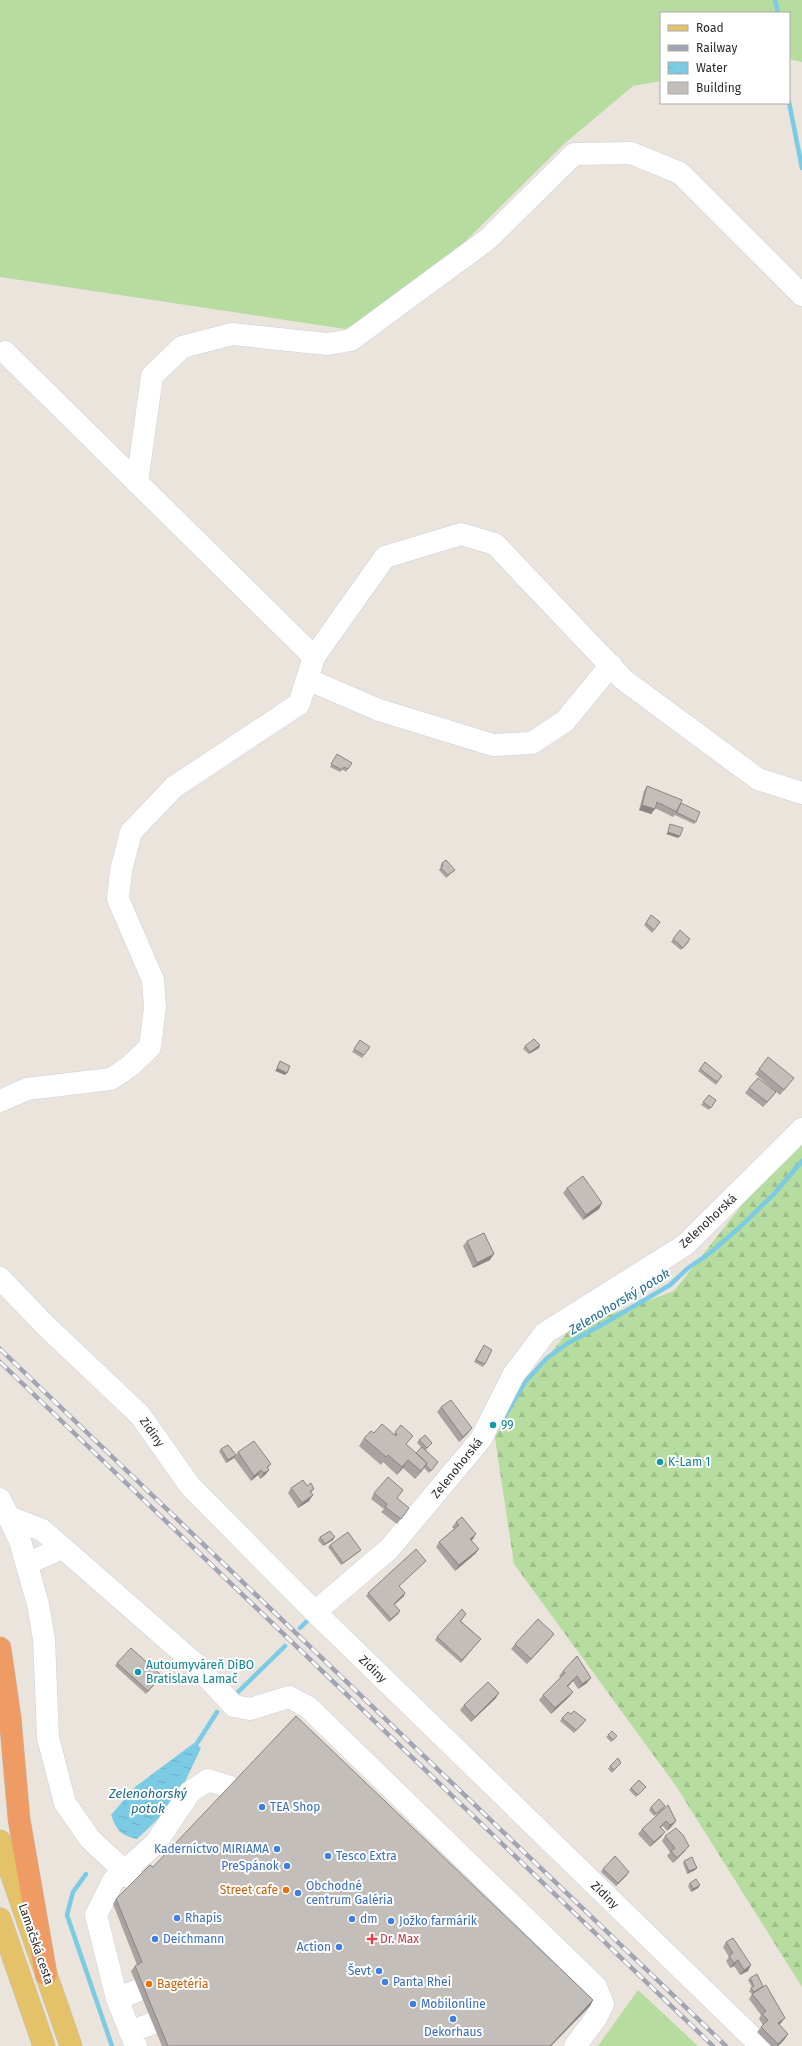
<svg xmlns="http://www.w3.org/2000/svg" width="802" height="2046" viewBox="0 0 802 2046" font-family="'Fira Sans',sans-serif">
  <defs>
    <pattern id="forest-firs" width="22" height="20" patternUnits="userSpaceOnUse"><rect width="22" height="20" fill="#b6dc9f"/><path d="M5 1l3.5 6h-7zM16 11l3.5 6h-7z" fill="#9dbd89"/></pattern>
    <pattern id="water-ripples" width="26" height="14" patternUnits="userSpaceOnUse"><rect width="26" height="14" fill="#7acbe3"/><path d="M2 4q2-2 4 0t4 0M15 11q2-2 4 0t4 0" fill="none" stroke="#6aaec3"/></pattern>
  </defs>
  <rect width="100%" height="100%" fill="#ebe4dd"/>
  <path fill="#b6dc9f" d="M0,0H802V62L789,59V13H661V81L633,86L564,144L416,290L345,329L0,277Z
    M638,1990L698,2046H598Z"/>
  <path fill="url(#forest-firs)" d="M802,1129V1987L676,1786L514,1564L493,1425L570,1329L674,1291Z"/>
  <path fill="url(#water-ripples)" d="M194,1743L201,1748L178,1796L158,1819L137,1839C120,1835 117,1831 111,1815L135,1787Z"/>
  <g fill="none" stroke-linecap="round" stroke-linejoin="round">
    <path stroke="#7acbe3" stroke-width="4.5" d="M775,0L778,13
      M789,102L802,168
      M503,1419L525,1382L547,1358L568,1343L605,1323L670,1285L688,1268L710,1253L740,1227L773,1195L802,1161
      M300,1628L311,1617
      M235,1695L285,1646
      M196,1745L217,1712
      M86,1874L73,1892L67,1915L112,2046"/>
    <g stroke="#cccfda" stroke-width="23">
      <path id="minor" d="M5,352L314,657
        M137,483L152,376L182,347L232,334L327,344L351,340L488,239L574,154L631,153L680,173L802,295
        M307,679L379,710L493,745L532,743L565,721L611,665
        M0,1101L27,1089L111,1079L130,1066L150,1047L155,1007L153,980L118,899L121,871L131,832L174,787L299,704L314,657L385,557L461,534L495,544L624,680L758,779L802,793
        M0,1278L46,1326L140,1415L190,1486L315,1612L761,2046
        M0,1499L20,1541L38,1604L44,1639L48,1738L65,1803L90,1839L136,1882
        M9,1517L42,1530L63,1548
        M27,1566L35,1560L63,1548L191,1660L234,1706L250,1709L289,1697L308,1707L596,1987L603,2004L596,2018L575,2046
        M315,1612L389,1549L481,1439L514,1374L545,1333L685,1245L802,1129
        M117,1999L139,1990
        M130,2032L153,2023
        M136,2046L117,1999L96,1915L113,1881L155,1844L190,1792L208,1780L230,1787"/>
    </g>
    <g stroke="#c3c3c3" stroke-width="23">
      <path id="major" d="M0,1841L71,2046
        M0,1919L44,2046"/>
    </g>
    <g stroke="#c3c3c3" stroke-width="23">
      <path id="highway" d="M0,1648L10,1717L19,1819L46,1974"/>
    </g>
    <use href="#minor" stroke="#fff" stroke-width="22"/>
    <use href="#major" stroke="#e3c26a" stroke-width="22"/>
    <use href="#highway" stroke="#ef9b64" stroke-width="22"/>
    <g stroke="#a1a4b2" stroke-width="4.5">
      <path id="rail" d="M0,1349L726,2046
        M0,1362L713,2046"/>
    </g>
    <use href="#rail" stroke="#fff" stroke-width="3" stroke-dasharray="9" stroke-linecap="butt"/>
  </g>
  <path fill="#a8a3a0" d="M337,754L352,763L346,772L342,769L340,772L330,767Z
    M647,786L681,803L696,822L694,824L675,815L673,817L655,808L651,814L639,810L644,791Z
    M442,863L455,870L453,872L446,878L439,870L441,867L440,866Z
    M651,915L660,922L652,933L644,925Z
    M673,939L689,942L681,950L671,942Z
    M360,1040L370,1047L362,1058L352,1052Z
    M540,1045L539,1048L529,1054L523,1049L525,1046Z
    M705,1062L722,1076L716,1085L698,1071Z
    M759,1069L794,1078L780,1095L755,1074Z
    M749,1088L772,1097L763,1107L745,1093Z
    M709,1095L716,1100L709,1110L701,1105Z
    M567,1188L602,1203L599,1209L583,1220L563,1193Z
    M467,1241L490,1260L473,1268L463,1246Z
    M484,1345L485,1364L483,1367L474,1362Z
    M441,1407L472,1428L468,1433L459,1442L437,1412Z
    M401,1425L406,1445L416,1453L421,1447L417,1443L419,1440L432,1443L426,1450L436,1465L429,1473L424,1468L415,1479L403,1468L397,1475L383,1462L381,1465L359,1446L364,1438L374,1433L394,1434Z
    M221,1449L234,1458L226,1463L219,1451Z
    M238,1452L271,1464L268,1468L269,1470L265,1475L260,1479L258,1475L251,1481L234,1458Z
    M307,1486L314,1489L311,1493L309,1501L298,1508L288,1493L291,1488Z
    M374,1493L397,1499L409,1508L397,1524L381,1512L384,1509L371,1499Z
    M456,1522L473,1539L471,1540L479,1549L475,1554L455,1571L436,1547L439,1542L454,1529L452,1527Z
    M320,1537L333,1540L323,1546L318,1540Z
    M330,1545L359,1552L341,1565L328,1547Z
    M426,1561L424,1563L399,1586L404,1596L394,1605L400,1611L398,1614L389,1622L366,1596L368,1593Z
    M466,1614L461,1621L481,1639L461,1663L435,1640L437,1637Z
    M550,1639L527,1664L511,1649L515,1644Z
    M577,1656L587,1683L578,1689L573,1681L568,1687L573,1692L569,1697L551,1714L539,1700L543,1695L561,1678L559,1676L563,1671Z
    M117,1663L160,1679L146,1694L115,1666Z
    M496,1698L471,1722L460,1710L464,1705Z
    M571,1714L584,1723L574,1733L560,1721L562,1718Z
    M608,1735L615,1739L611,1742L606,1737Z
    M621,1763L612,1773L608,1769L610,1766Z
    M646,1787L636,1797L629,1790L631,1788Z
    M668,1805L676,1821L672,1826L667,1831L663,1826L661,1828L665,1832L661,1837L650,1847L638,1834L642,1829Z
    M651,1807L663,1809L654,1816L649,1810Z
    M665,1836L685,1851L673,1863L667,1856L670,1852L662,1841Z
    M684,1861L697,1868L695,1870L687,1874L683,1863Z
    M153,1867L593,2000L590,2006L551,2046H162L131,1971L135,1966L137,1965L113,1904L116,1899Z
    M603,1869L627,1875L616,1886L601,1872Z
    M690,1883L700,1885L698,1888L691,1892L688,1886Z
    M726,1942L748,1971L740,1975L734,1966L730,1968L726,1961L729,1957L723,1947Z
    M750,1978L781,2023L779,2025L788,2034L784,2040L778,2046H771L757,2032L763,2025L759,2019L761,2015L749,1999L752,1994L749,1991L752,1987L748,1980Z"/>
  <path fill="#888582" d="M642,805L655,809L651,814L639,810Z
    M668,832L680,836L678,838L666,834Z
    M540,1045L539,1048L529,1054L530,1052Z
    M277,1068L287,1073L285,1075L275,1071Z
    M776,1092L772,1097L763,1107L767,1102Z
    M602,1203L599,1209L583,1220L586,1215Z
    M494,1254L490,1260L473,1268L477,1263Z
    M472,1428L468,1433L459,1442L463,1437Z
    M236,1455L234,1458L226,1463L228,1460Z
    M408,1460L403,1468L397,1475L402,1467Z
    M427,1463L422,1471L415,1479Z
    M261,1470L258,1475L251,1481L254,1476Z
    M269,1470L265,1475L260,1479L264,1473Z
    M313,1495L309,1501L298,1508L302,1503Z
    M476,1534L473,1539L467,1544L470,1539Z
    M335,1537L333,1540L323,1546L325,1544Z
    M479,1549L475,1554L455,1571L459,1565Z
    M361,1550L359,1552L341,1565L343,1563Z
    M405,1593L404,1596L392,1607L394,1604Z
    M400,1611L398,1614L389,1622L391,1619Z
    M554,1634L550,1639L527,1664L531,1659Z
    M577,1676L573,1681L563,1691L567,1686Z
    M591,1678L587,1683L578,1689L582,1684Z
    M573,1692L569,1697L551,1714L555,1708Z
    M499,1693L496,1698L471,1722L475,1717Z
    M665,1806L663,1809L654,1816L656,1814Z
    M676,1821L672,1826L667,1831L670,1825Z
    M665,1832L661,1837L650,1847L654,1842Z
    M689,1846L685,1851L673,1863L677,1858Z
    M697,1868L695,1870L687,1874L689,1871Z
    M629,1872L627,1875L616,1886L618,1883Z
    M700,1885L698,1888L691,1892L693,1889Z
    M738,1960L734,1966L730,1968L734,1963Z
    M751,1965L748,1971L740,1975L744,1970Z
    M593,2000L590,2006L551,2046H550Z
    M785,2018L781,2023L774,2028L778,2023Z
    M788,2034L784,2040L778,2046H777Z"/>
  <path fill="#c3beba" stroke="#888582" d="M337,754L352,763L348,769L344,767L342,770L331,764Z
    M647,786L682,800L677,812L657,802L655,809L642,805Z
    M681,803L700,812L696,822L676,812Z
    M670,824L683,828L680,836L668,832Z
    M446,860L455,870L448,875L441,868L443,865L442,863Z
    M651,915L660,922L654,930L646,923Z
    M680,930L690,939L683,948L673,939Z
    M534,1039L540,1045L530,1052L525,1046Z
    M360,1040L370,1047L364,1055L354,1049Z
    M768,1057L794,1078L784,1090L759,1069Z
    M280,1061L290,1066L287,1073L277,1068Z
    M705,1062L722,1076L717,1082L700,1069Z
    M758,1078L776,1092L767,1102L749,1088Z
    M709,1095L716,1100L711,1108L703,1102Z
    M583,1176L602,1203L586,1215L567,1188Z
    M484,1233L494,1254L477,1263L467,1241Z
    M484,1345L492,1350L485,1364L476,1360Z
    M451,1400L472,1428L463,1437L441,1407Z
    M382,1424L396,1436L397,1434L395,1432L401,1425L413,1436L406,1444L427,1463L421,1471L408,1460L402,1467L388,1455L386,1457L364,1438L371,1431L374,1433Z
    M425,1435L432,1443L427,1448L419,1440Z
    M254,1441L271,1464L267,1467L269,1470L264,1473L261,1470L254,1476L238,1452Z
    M228,1445L236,1455L228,1460L221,1449Z
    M422,1447L438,1462L431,1471L426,1465L427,1463L416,1453Z
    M388,1477L403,1490L397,1498L409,1508L401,1519L385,1507L387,1504L374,1493Z
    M303,1480L307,1486L311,1483L314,1489L310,1491L313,1495L302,1503L291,1488Z
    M462,1517L476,1534L470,1539L479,1549L459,1565L439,1542L459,1525L456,1522Z
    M330,1531L335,1537L325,1544L320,1537Z
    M348,1532L361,1550L343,1563L330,1545Z
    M416,1549L426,1561L399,1586L405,1593L394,1604L400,1611L391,1619L368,1593Z
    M462,1609L466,1614L460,1621L481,1639L462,1660L437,1637Z
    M538,1619L554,1634L531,1659L515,1644Z
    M131,1648L162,1676L148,1691L117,1663Z
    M577,1656L591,1678L582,1684L577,1676L567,1686L573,1692L555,1708L543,1695L565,1673L563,1671Z
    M488,1682L499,1693L475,1717L464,1705Z
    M574,1711L586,1720L576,1730L562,1718L568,1712L571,1714Z
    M296,1716L593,2000L550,2046H168L135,1966L142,1962L116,1899L150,1865L153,1867Z
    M612,1731L617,1736L613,1740L608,1735Z
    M618,1758L621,1763L614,1770L610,1766Z
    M639,1780L646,1787L638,1795L631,1788Z
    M659,1799L665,1806L656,1814L651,1807Z
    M668,1805L676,1821L670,1825L666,1821L660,1827L665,1832L654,1842L642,1829Z
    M676,1828L683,1835L689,1846L677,1858L671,1851L675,1848L665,1836Z
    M615,1856L629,1872L618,1883L603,1869Z
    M692,1857L697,1868L689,1871L684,1861Z
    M696,1879L700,1885L693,1889L690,1883Z
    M733,1938L751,1965L744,1970L738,1960L734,1963L729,1956L733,1953L726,1942Z
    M757,1974L763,1986L754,1992L751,1988L754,1986L750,1978Z
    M766,1985L785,2018L778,2023L788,2034L778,2044L761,2027L768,2020L762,2014L766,2011L752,1994Z"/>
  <g fill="#0f9aa8" stroke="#fff" stroke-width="1.5">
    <circle cx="493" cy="1425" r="4"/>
    <circle cx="660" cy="1462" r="4"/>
    <circle cx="138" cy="1672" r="4"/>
  </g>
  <g fill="#3f7fe0" stroke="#fff" stroke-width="1.5">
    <circle cx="262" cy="1807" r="4"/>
    <circle cx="277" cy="1849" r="4"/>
    <circle cx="328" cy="1856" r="4"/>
    <circle cx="287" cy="1866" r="4"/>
    <circle cx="298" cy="1893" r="4"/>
    <circle cx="177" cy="1918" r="4"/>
    <circle cx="352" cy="1919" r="4"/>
    <circle cx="391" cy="1921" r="4"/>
    <circle cx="155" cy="1939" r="4"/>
    <circle cx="339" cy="1947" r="4"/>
    <circle cx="379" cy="1971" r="4"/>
    <circle cx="385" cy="1982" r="4"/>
    <circle cx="413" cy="2004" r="4"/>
    <circle cx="453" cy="2019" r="4"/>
  </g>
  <g fill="#e8710a" stroke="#fff" stroke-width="1.5">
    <circle cx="286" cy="1890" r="4"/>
    <circle cx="149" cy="1984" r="4"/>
  </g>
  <path fill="#e0444e" stroke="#fff" stroke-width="1.5" d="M370 1933h4v4h4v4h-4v4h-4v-4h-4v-4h4z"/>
  <g text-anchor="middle" stroke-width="4" stroke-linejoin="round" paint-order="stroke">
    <g font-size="12" fill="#2a2a2a" stroke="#fff">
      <text transform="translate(708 1221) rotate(-43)" y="4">Zelenohorská</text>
      <text transform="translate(152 1432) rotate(55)" y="4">Zidiny</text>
      <text transform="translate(457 1468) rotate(-51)" y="4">Zelenohorská</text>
      <text transform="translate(373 1669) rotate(44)" y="4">Zidiny</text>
      <text transform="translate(605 1895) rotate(44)" y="4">Zidiny</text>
      <text transform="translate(36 1944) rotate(71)" y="4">Lamačská cesta</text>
    </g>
    <g font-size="12" fill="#0d838f" stroke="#fff" text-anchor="start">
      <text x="501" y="1429">99</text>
      <text x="668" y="1466">K-Lam 1</text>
      <text x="146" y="1669">Autoumyváreň DiBO<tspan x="146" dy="14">Bratislava Lamač</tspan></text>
    </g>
    <g font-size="12" fill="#366cbe" stroke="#fff" text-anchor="start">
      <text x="270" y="1811">TEA Shop</text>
      <text x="269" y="1853" text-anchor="end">Kaderníctvo MIRIAMA</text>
      <text x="336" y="1860">Tesco Extra</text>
      <text x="279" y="1870" text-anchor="end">PreSpánok</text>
      <text x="306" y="1890">Obchodné<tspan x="306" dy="14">centrum Galéria</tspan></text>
      <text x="185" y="1922">Rhapis</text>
      <text x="360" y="1923">dm</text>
      <text x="399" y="1925">Jožko farmárik</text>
      <text x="163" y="1943">Deichmann</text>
      <text x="331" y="1951" text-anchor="end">Action</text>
      <text x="371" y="1975" text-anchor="end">Ševt</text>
      <text x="393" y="1986">Panta Rhei</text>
      <text x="421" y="2008">Mobilonline</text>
      <text x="453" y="2036" text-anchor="middle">Dekorhaus</text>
    </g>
    <g font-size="12" fill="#c56008" stroke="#fff" text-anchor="end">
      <text x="278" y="1894">Street cafe</text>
      <text x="157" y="1988" text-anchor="start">Bagetéria</text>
    </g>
    <g font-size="12" fill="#be3a42" stroke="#fff" text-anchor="start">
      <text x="380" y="1943">Dr. Max</text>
    </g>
    <g font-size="13" font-style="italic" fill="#1a6b8e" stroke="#fff">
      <text transform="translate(619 1301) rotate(-31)" y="5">Zelenohorský potok</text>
      <text x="148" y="1798">Zelenohorský<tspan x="148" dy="15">potok</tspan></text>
    </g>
  </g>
  <rect x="660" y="12" width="130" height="92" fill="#ffffff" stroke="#aaaaaa"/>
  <rect x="668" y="25" width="20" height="6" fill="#e3c26a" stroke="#aaaaaa"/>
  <text x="696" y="32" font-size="12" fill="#2a2a2a">Road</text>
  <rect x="668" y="45" width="20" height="6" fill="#a1a4b2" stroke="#aaaaaa"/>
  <text x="696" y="52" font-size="12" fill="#2a2a2a">Railway</text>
  <rect x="668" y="62" width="20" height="12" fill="url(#water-ripples)" stroke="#aaaaaa"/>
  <text x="696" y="72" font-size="12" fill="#2a2a2a">Water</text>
  <rect x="668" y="82" width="20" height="12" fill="#c3beba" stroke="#aaaaaa"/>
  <text x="696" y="92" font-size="12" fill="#2a2a2a">Building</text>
</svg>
